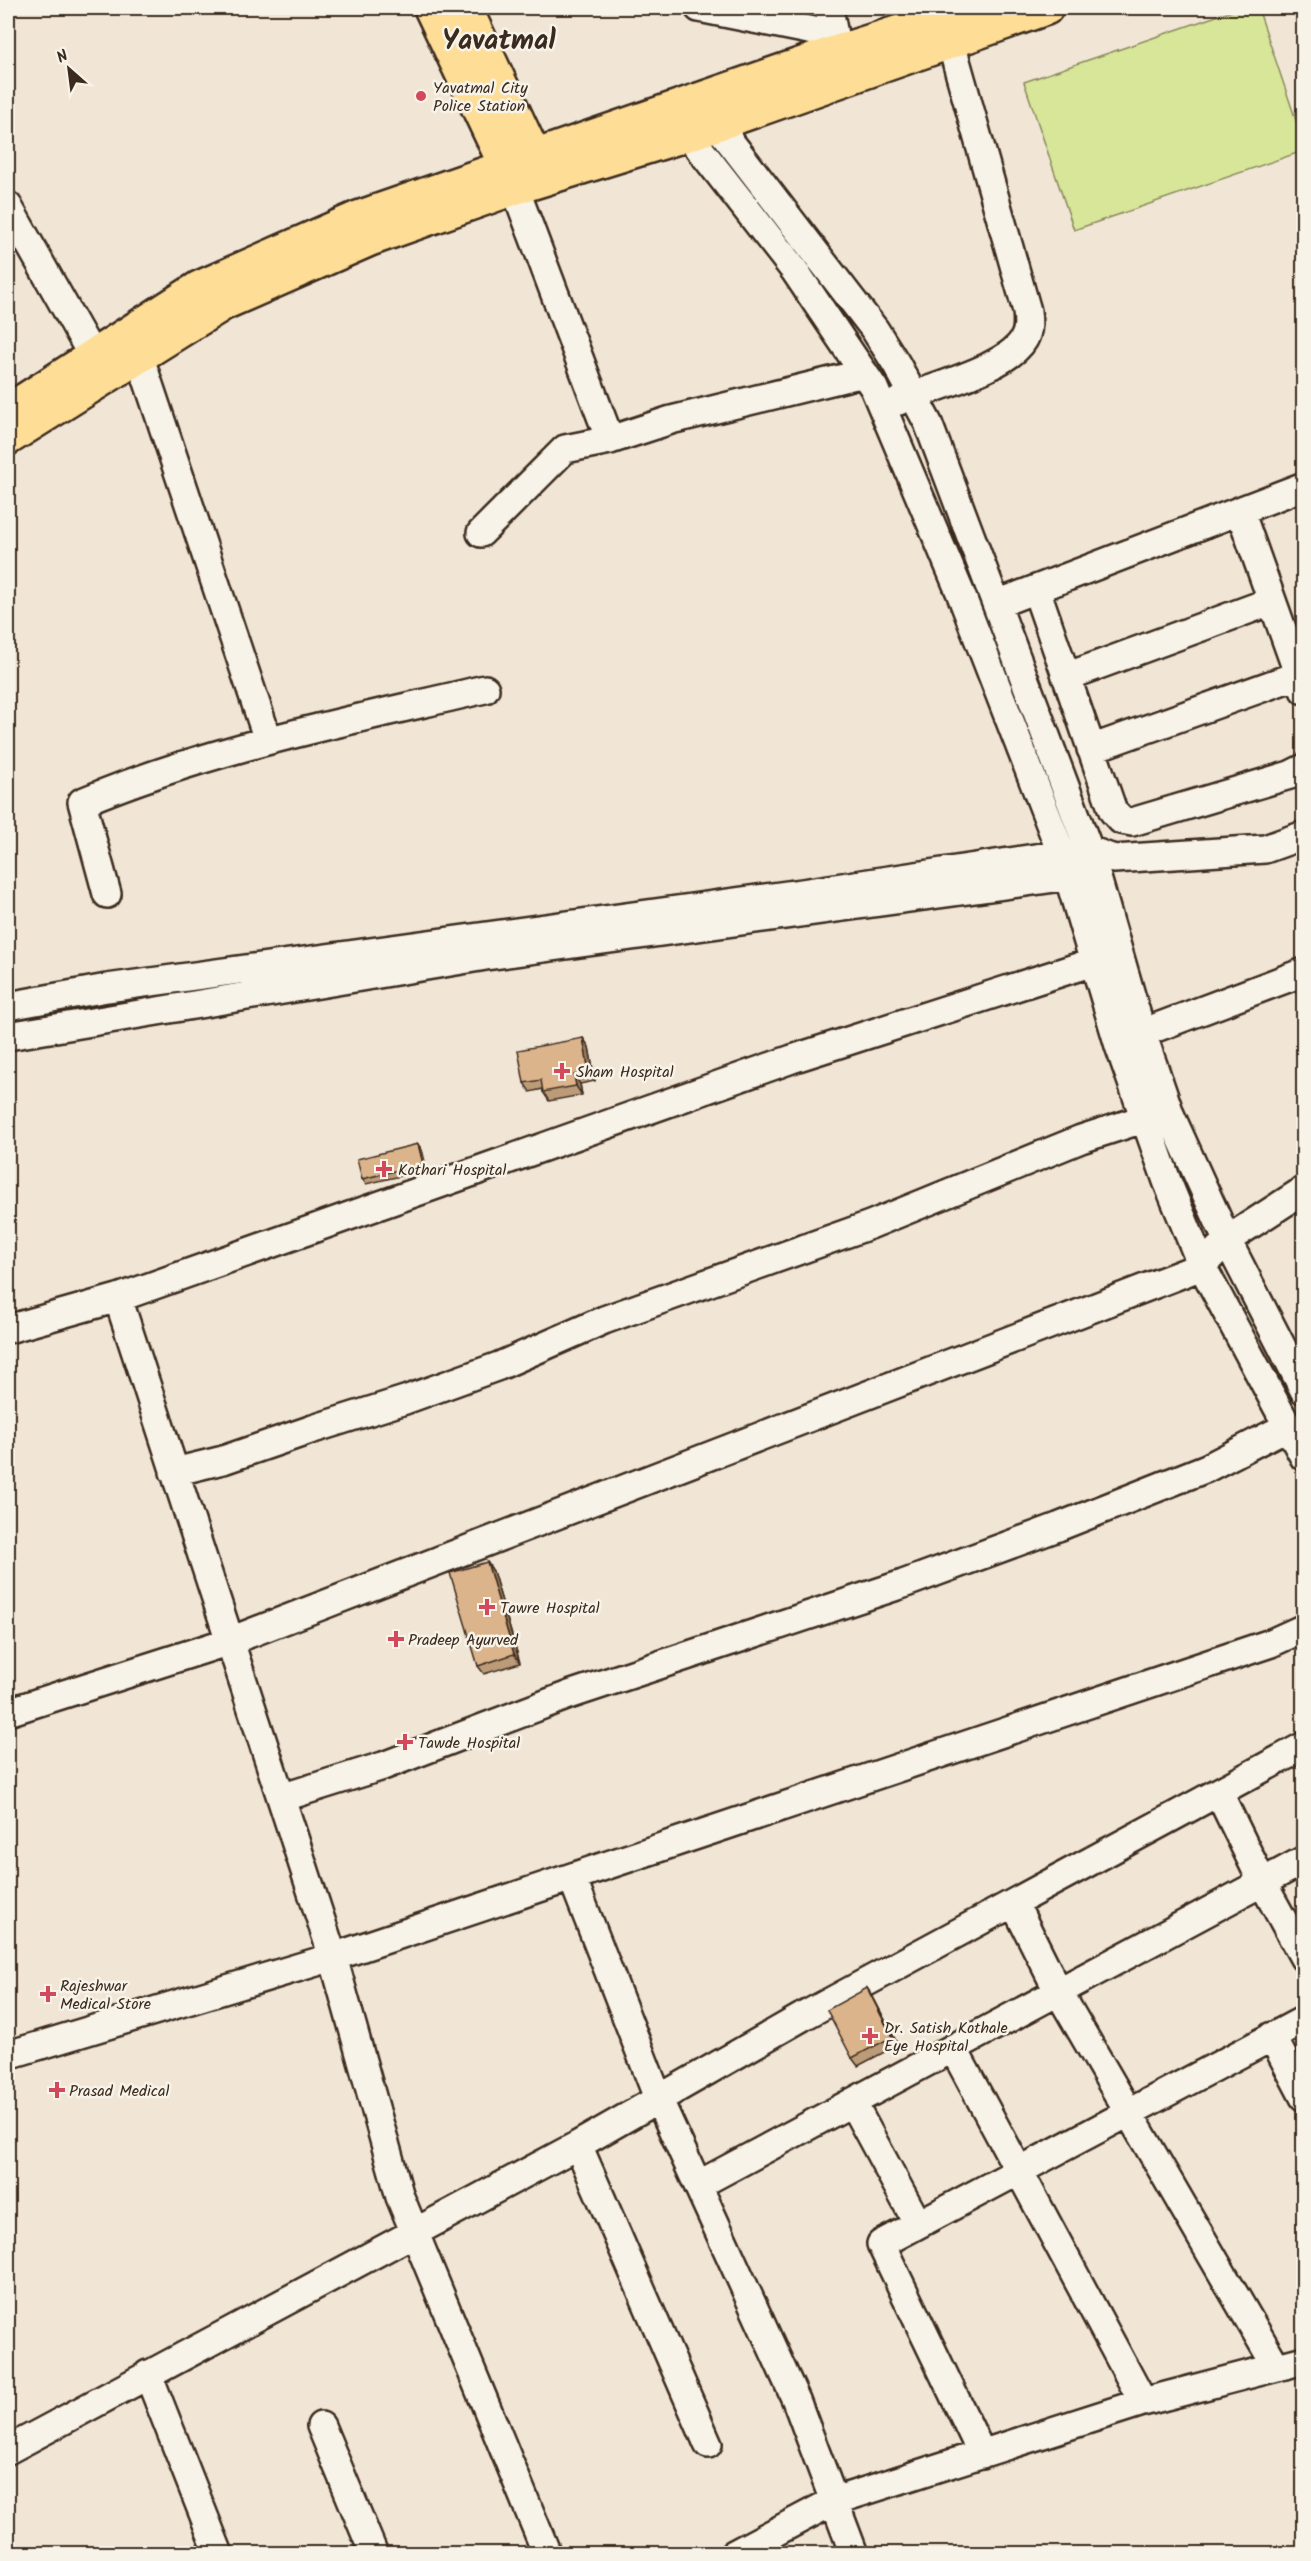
<svg xmlns="http://www.w3.org/2000/svg" width="1311" height="2561" viewBox="0 0 1311 2561" font-family="Kalam,sans-serif">
  <rect width="100%" height="100%" fill="#f1e6d6"/>
  <filter id="ink" filterUnits="userSpaceOnUse"><feTurbulence type="fractalNoise" baseFrequency=".0167" numOctaves="2"/><feDisplacementMap in="SourceGraphic" scale="12" xChannelSelector="R" yChannelSelector="G"/><feConvolveMatrix kernelMatrix="1 2 1 2 8 2 1 2 1" color-interpolation-filters="sRGB"/></filter>
  <g filter="url(#ink)">
    <path fill="#d7e699" stroke="#89885c" stroke-width="1.5" d="M1240,8H1258L1303,141V151L1074,230L1024,82Z"/>
    <g fill="none" stroke-linecap="round" stroke-linejoin="round">
      <g stroke="#3b2a1e" stroke-width="32">
        <path id="minor" d="M699,8L834,35
          M829,8L834,35L840,50
          M705,109L875,330L897,365L928,423L1089,850L1142,1033L1170,1114L1227,1240L1304,1390
          M677,120L795,271L874,388L960,592L1062,855L1119,1046L1167,1181L1202,1266L1304,1457
          M508,170L610,440
          M8,206L92,355
          M133,337L268,740
          M899,401C931,387 1007,369 1024,339C1029,330 1028,321 1027,311L945,22
          M1240,511L1304,690
          M481,533L565,449L610,440L671,420L864,373
          M1036,589L1113,811L1121,820L1132,822L1290,775L1304,768
          M997,604L1304,486
          M1066,677L1272,601
          M1091,749L1298,675
          M107,894L82,802C211,748 349,721 485,689
          M8,1006L107,988L802,893L1089,850L1114,859L1265,849L1304,835
          M1142,1033L1304,972
          M8,1036L486,956L1084,874
          M118,1298L333,1957L400,2197L547,2554
          M8,1329L118,1298L792,1059L1112,956
          M174,1472L223,1460L313,1429L405,1400L499,1366L604,1320L870,1225L1081,1139L1143,1119
          M8,1712L230,1641L1202,1266L1227,1240L1304,1190
          M1219,1793L1262,1882L1304,1958
          M281,1798L383,1766L569,1695L903,1584L1058,1527L1207,1468L1288,1426
          M572,1877L658,2098L796,2400L854,2554
          M1014,1903L1058,1991L1276,2366
          M1272,2036L1304,2097
          M953,2048L1143,2402
          M8,2055L333,1957L1271,1643L1304,1628
          M852,2102L918,2224
          M578,2145L708,2444
          M698,2185L1304,1860
          M148,2374L219,2554
          M321,2426L374,2554
          M8,2450L578,2145L802,2017L1304,1746
          M982,2454L881,2244L1304,2020
          M734,2554L834,2501L1143,2402L1304,2360"/>
      </g>
      <g stroke="#3b2a1e" stroke-width="38">
        <path id="major" d="M431,8L506,166
          M465,8L535,158
          M8,411L199,288L358,218L840,51L975,8
          M8,438L224,303L370,239L514,188L688,134L1046,8"/>
      </g>
      <use href="#minor" stroke="#f7f3e8" stroke-width="27"/>
      <use href="#major" stroke="#fedd96" stroke-width="33"/>
    </g>
    <path fill="#bc9b78" stroke="#3b2a1e" stroke-width="1.5" d="M583,1038L589,1047L595,1081L580,1084L582,1095L549,1101L543,1092V1089L530,1092L524,1083Z
      M422,1150L427,1170L366,1184L362,1179Z
      M487,1562L493,1571L520,1663L484,1674L478,1666Z
      M867,1988L873,1997L898,2045L858,2066L852,2058Z"/>
    <path fill="#997e62" stroke="#3b2a1e" stroke-width="1.5" d="M583,1038L589,1047L595,1081L589,1072Z
      M574,1075L580,1084L582,1095L576,1086Z
      M418,1144L422,1150L427,1170L423,1164Z
      M487,1562L493,1571L520,1663L514,1654Z
      M867,1988L873,1997L898,2045L892,2037Z"/>
    <path fill="#dbb48c" stroke="#3b2a1e" stroke-width="1.5" d="M583,1038L589,1072L574,1075L576,1086L543,1092L541,1080L524,1083L518,1050Z
      M418,1144L423,1164L362,1179L357,1159Z
      M487,1562L514,1654L478,1666L450,1573Z
      M867,1988L892,2037L852,2058L827,2010Z"/>
  </g>
  <g fill="#d1495b" stroke="#f7f3e8" stroke-width="2">
    <circle cx="421" cy="96" r="6"/>
    <path d="M559 1062h6v6h6v6h-6v6h-6v-6h-6v-6h6z"/>
    <path d="M381 1160h6v6h6v6h-6v6h-6v-6h-6v-6h6z"/>
    <path d="M484 1598h6v6h6v6h-6v6h-6v-6h-6v-6h6z"/>
    <path d="M393 1630h6v6h6v6h-6v6h-6v-6h-6v-6h6z"/>
    <path d="M402 1733h6v6h6v6h-6v6h-6v-6h-6v-6h6z"/>
    <path d="M45 1985h6v6h6v6h-6v6h-6v-6h-6v-6h6z"/>
    <path d="M867 2027h6v6h6v6h-6v6h-6v-6h-6v-6h6z"/>
    <path d="M54 2081h6v6h6v6h-6v6h-6v-6h-6v-6h6z"/>
  </g>
  <g text-anchor="middle" stroke-width="5" stroke-linejoin="round" paint-order="stroke">
    <g font-size="16" fill="#3b2a1e" stroke="#f7f3e8" text-anchor="start">
      <text x="433" y="93">Yavatmal City<tspan x="433" dy="18">Police Station</tspan></text>
      <text x="576" y="1077">Sham Hospital</text>
      <text x="398" y="1175">Kothari Hospital</text>
      <text x="500" y="1613">Tawre Hospital</text>
      <text x="408" y="1645">Pradeep Ayurved</text>
      <text x="418" y="1748">Tawde Hospital</text>
      <text x="60" y="1991">Rajeshwar<tspan x="60" dy="18">Medical Store</tspan></text>
      <text x="884" y="2033">Dr. Satish Kothale<tspan x="884" dy="18">Eye Hospital</tspan></text>
      <text x="69" y="2096">Prasad Medical</text>
    </g>
    <g font-size="28" font-weight="bold" fill="#3b2a1e" stroke="#f7f3e8">
      <text x="499" y="49">Yavatmal</text>
    </g>
  </g>
  <rect width="1311" height="2561" fill="none" stroke="#f7f3e8" stroke-width="30"/>
  <rect x="15" y="15" width="1281" height="2531" fill="none" stroke="#3b2a1e" stroke-width="2" filter="url(#ink)"/>
  <g transform="translate(69 69) rotate(332)" stroke="#f7f3e8" stroke-width="4.5" paint-order="stroke">
  <path d="M0-4.5L10 22L0 15L-10 22Z" fill="#3b2a1e"/>
  <text y="-9" font-size="16" font-weight="bold" text-anchor="middle" fill="#3b2a1e">N</text>
  </g>
</svg>
